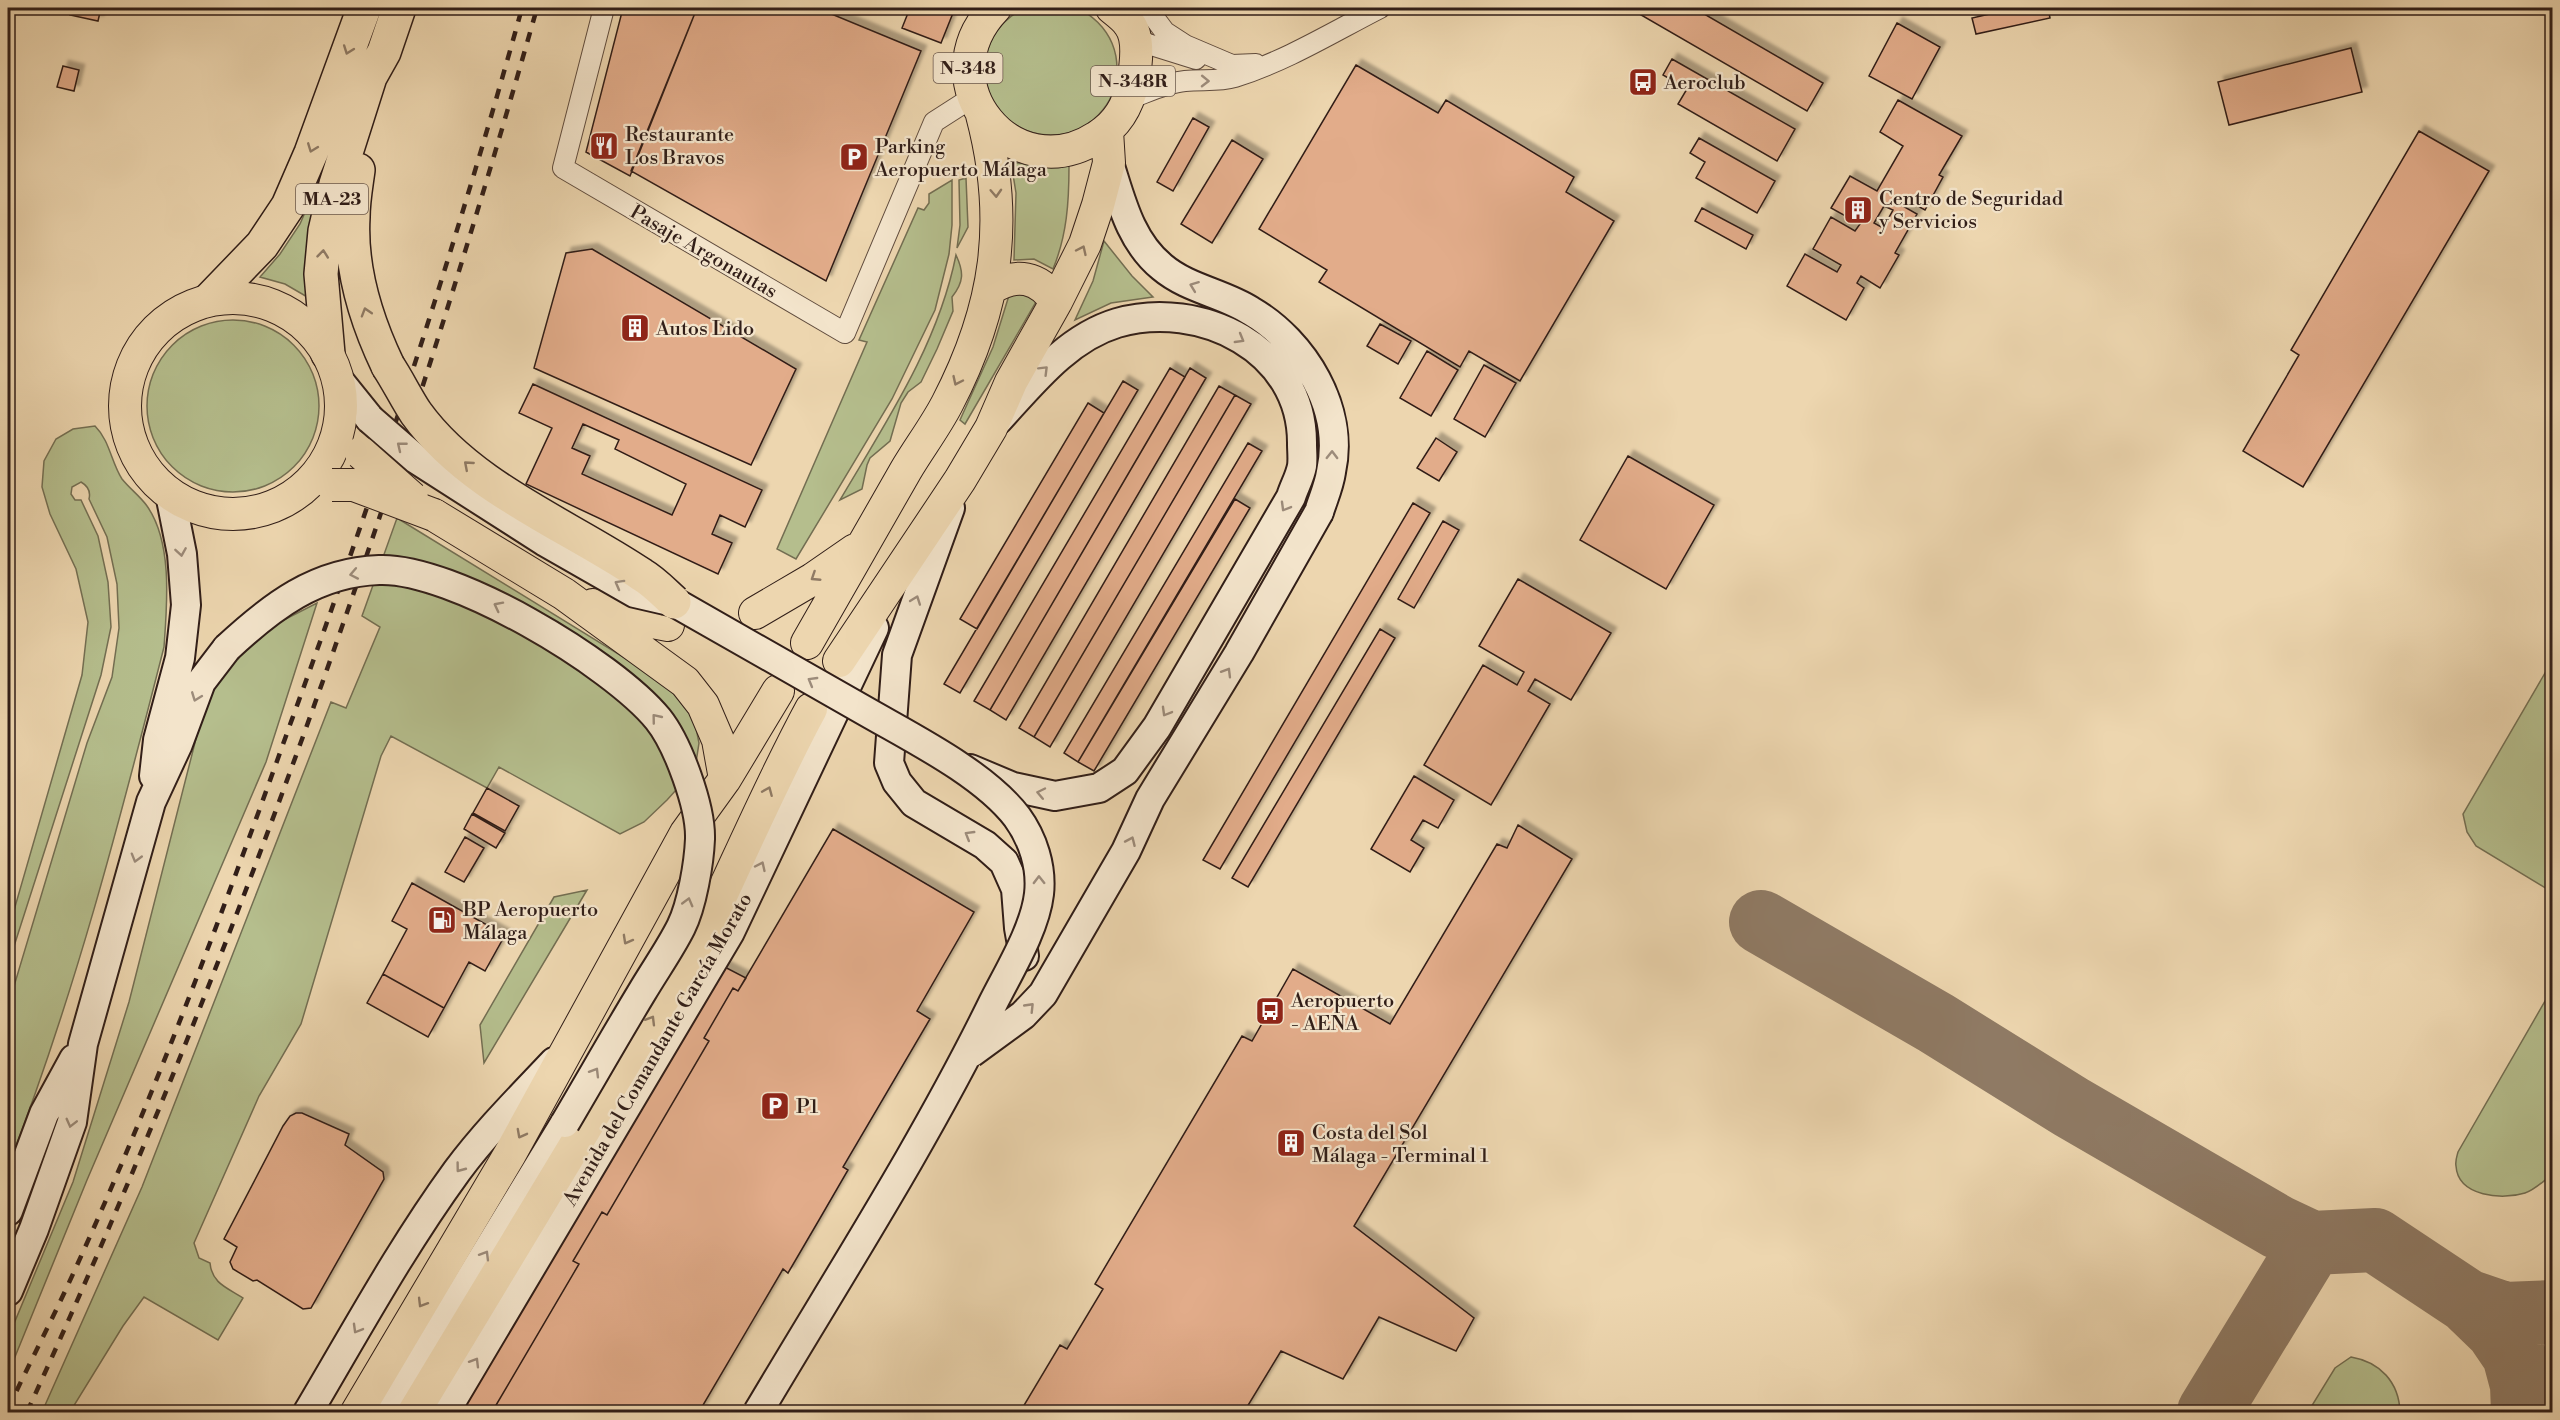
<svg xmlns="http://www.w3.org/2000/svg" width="2560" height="1420" viewBox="0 0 2560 1420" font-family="'Libre Bodoni',serif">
  <defs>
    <filter id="shadow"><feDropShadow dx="5.5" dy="-5.5" stdDeviation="1.5" flood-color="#0004"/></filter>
  </defs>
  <rect width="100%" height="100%" fill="#edd6af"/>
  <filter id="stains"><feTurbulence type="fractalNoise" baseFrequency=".00333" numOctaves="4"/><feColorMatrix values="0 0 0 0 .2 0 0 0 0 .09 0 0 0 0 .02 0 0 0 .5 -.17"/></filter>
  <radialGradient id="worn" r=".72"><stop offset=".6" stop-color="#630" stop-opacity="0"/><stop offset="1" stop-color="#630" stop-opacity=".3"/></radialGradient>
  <path fill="#b5be8d" stroke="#736e52" stroke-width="1.5" d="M985 69a66 66 0 1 1 132 0a66 66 0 1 1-132 0Z
    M335,144L309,298L285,284L260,277L280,254L300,224Z
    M1011,162L1042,166H1069C1069,202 1067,235 1053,269L1034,259L1014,260L1016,193Z
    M966,178L968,227L957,248L960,225L959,180Z
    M952,180V225L949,254L935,310L892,399L796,559L777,549L867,342L859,340L918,208L924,210L929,203V194Z
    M1104,241L1132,276L1153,297L1111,303L1075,320L1093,281Z
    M956,255C964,272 964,282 952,297L953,311L937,349L921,382L908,392L901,403L890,441L870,458L867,465L862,489L840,500C886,422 938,345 956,255Z
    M1011,289H1028L1036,302L965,424L960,420L993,347Z
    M147 406a86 86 0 1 1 172 0a86 86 0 1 1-172 0Z
    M95,426C110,441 111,462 122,479C130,489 140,496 147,506C173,543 167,605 164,647C119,824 74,997 8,1167V1006L87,743L112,677L119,628L117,584L107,537L89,499C91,491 88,486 81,482L72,487L71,494L75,500H81L98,536L108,582L111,627L101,675L8,965V931L82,675L88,622L76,569L50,514L42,487L44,461L56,439L73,429Z
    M397,518L664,682L694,718L699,743L695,769L667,800L644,822L620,834L499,767L487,788L391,736L381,756L301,1024L259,1096L194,1243L199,1258L210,1263C212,1284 228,1288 243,1298L218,1340L144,1297L123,1326L70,1412H42L142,1187L331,702L346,708L380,627L362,616Z
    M317,603L266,762L87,1180L8,1374V1338L73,1182L129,1002L201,719L219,678L262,631Z
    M2552,661V892L2476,846L2467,832L2463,814Z
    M587,890L484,1063L480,1025L554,897Z
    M2552,989V1175C2544,1180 2535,1190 2525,1193C2503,1200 2458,1197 2456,1166C2455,1161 2457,1156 2458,1152Z
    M2351,1357C2380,1362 2399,1382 2400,1412H2308L2335,1368Z"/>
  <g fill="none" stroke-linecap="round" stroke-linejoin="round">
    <path stroke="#8f7a64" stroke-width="64" d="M1761,922L1936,1023L2071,1107L2278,1227L2312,1243L2375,1240L2467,1301L2497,1330L2514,1355L2522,1385L2523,1412
      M2467,1301L2505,1314L2552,1312
      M2209,1412L2312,1243"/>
  </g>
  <path fill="#e2ac8a" stroke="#311e18" stroke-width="1.5" fill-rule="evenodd" filter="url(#shadow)" d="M72,8H101L98,21L70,15Z
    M623,8H697L630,176L586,152Z
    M697,8H817L921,51L826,281L631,171Z
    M910,8H955L941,43L902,28Z
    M1629,8H1694L1823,83L1807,111Z
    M2016,8H2048L2050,18L1976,34L1972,18Z
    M1897,23L1940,47L1912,99L1869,76Z
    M2351,48L2362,92L2229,125L2218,82Z
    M1672,59L1795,129L1777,161L1678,104L1687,89L1663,75Z
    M1356,65L1438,113L1446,100L1574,177L1566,192L1614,221L1520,381L1469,351L1460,367L1319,282L1327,270L1259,229Z
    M63,66L79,70L74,91L57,87Z
    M1898,100L1962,136L1939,175L1943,177L1925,210L1905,199L1901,205L1917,214L1895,253L1899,255L1880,288L1861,276L1857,283L1864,288L1846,320L1787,286L1805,254L1837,272L1841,265L1813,249L1831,217L1855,231L1860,224L1831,208L1850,176L1877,191L1903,146L1880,132ZM1884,206L1893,210L1883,228L1874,223Z
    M1193,118L1209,127L1173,191L1157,182Z
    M2419,131L2489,171L2303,487L2243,451L2299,355L2291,350Z
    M1699,138L1775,181L1757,213L1696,178L1705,162L1690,153Z
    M1232,140L1263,159L1212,243L1181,224Z
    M1702,208L1753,235L1746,249L1695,221Z
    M592,249L796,369L751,465L534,368L566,253Z
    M1380,324L1411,341L1398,364L1367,346Z
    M1427,351L1458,370L1431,416L1400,398Z
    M1484,365L1516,383L1485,437L1454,419Z
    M1170,368L1185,377L990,710L974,701Z
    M1190,368L1206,378L1006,720L990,710Z
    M1123,381L1138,390L960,693L944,684Z
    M533,384L762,490L745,527L720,515L712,534L732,543L718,574L526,484L552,428L519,413ZM583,424L619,440L615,449L686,484L672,515L582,474L590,456L572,448Z
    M1219,386L1235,395L1034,737L1019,728Z
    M1235,395L1251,404L1050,747L1034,737Z
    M1088,403L1104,413L977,629L960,619Z
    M1436,438L1457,452L1439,481L1417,468Z
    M1248,443L1262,451L1078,762L1064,753Z
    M1628,456L1714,505L1666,589L1580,540Z
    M1235,499L1250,508L1094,771L1078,762Z
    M1413,503L1430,513L1220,869L1203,860Z
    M1443,521L1459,530L1414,608L1398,599Z
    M1518,579L1611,633L1571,700L1535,679L1528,691L1550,704L1491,805L1424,765L1483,665L1517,685L1524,672L1479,646Z
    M1380,629L1395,638L1248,887L1232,878Z
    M1414,776L1454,800L1438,828L1423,820L1411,840L1424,848L1410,872L1371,849Z
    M487,788L519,806L505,831L473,813Z
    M472,814L505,833L496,848L464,829Z
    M1518,825L1572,859L1354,1226L1474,1318L1456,1351L1379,1317L1343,1379L1281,1351L1244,1412H1020L1060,1345L1067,1349L1103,1289L1095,1284L1242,1036L1252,1041L1293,969L1390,1024L1497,844L1507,848Z
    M833,829L974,912L917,1011L930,1019L843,1167L848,1170L819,1220L788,1273L783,1269L699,1412H687L682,1410L681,1412H492L579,1264L573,1261L602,1212L607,1215L709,1041L704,1038L733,988L738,991Z
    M465,837L484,848L464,882L445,872Z
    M412,883L505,935L485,971L469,962L444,1008L383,974L407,929L392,921Z
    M717,963L746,978L738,991L733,988L704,1038L709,1041L607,1215L602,1212L573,1261L579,1264L492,1412H451Z
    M383,974L444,1008L428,1037L367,1003Z
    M296,1113H302L349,1134L345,1145L383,1172L384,1179L311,1308L303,1309L257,1280L253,1281L233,1269L230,1262L237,1247L224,1239L283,1126L290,1116Z"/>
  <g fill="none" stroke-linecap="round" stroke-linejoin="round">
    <g stroke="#604c3e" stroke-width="22">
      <path id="street" d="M604,8L563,168L845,333L934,122L973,97
        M1147,8L1165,32L1185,45L1232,65L1256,64
        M1135,37L1148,44L1196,59
        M1129,99C1148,92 1165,83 1185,81C1202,79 1218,82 1235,77C1286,61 1333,32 1380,8"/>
    </g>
    <g stroke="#311e18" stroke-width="32">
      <path id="secondary" d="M1109,163C1121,200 1130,241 1162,267C1188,289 1223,293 1251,311C1304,342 1345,409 1331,472C1329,486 1323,499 1319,512
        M337,378L370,419
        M950,508L897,655L889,763L897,782L914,803L985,845L1004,862L1016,889L1019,928L1024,956
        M970,769L1013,787L1055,796L1099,788L1125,771L1157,727L1291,497C1294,487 1300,477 1302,466C1303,459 1302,451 1302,444C1303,349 1200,299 1117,323C1067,338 1032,383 998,420
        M154,776L158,740L180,658L186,605L182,554L170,494
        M8,1211L44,1114L74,1059
        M8,1291L34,1229L72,1122L83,1044L151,802L178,744L201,682L227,648
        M308,1412C356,1331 401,1248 457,1171C486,1132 521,1097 554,1062
        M389,1412L565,1123
        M445,1412L730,932L874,628"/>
    </g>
    <g stroke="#311e18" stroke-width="34">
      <path id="primary" d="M995,8C923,83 1014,191 1097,137C1118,124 1128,106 1133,82C1136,65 1140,38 1129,24C1125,18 1118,13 1112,8
        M990,289C1016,272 1039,276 1056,302
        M125 406a108 108 0 1 1 216 0a108 108 0 1 1-216 0Z
        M434,515L564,594L685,682L703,705L718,740L725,779
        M593,605L637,619L668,625
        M755,613L813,579L855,550
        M807,643C840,585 873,528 906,470C919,448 935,427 947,404C997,308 1010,221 982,115
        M839,661L960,480L991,428L1011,382L1056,302L1085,244L1098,205L1109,163L1107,131
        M357,1412L510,1154L686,833L725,779L778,691
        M414,1412L705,930C740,856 772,781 811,709"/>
    </g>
    <g stroke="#311e18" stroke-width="36">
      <path id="highway" d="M358,170C356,185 353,201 353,217C350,269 366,320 388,366
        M210,299L262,245L288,206L311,153L364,8
        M328,354L321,274L325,231L336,184L370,77L384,52L399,8"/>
    </g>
    <use href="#street" stroke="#f3e4cb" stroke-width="20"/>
    <use href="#secondary" stroke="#f3e4cb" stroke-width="28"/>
    <use href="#primary" stroke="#edd6af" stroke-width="32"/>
    <use href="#highway" stroke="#edd6af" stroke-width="33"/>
    <path stroke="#311e18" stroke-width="4.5" stroke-dasharray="10 10" stroke-linecap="butt" d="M8,1409C27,1368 48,1328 67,1287C152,1103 223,912 291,722C377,487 455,249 522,8
      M27,1412C235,959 401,487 537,8"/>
    <g stroke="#311e18" stroke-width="32" stroke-linecap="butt">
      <path id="secondary-bridge" d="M370,419L416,459L544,541L635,593L674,602C738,638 802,675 867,712C914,739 984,774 1017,817C1033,839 1042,867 1039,894C1035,929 1009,971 993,1003C924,1144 838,1277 758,1412
        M227,648C271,607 316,572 379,570C452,567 612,663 658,719C678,744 701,807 700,839C699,863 692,905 681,927C670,949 655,970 642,992C616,1035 591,1079 565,1123
        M971,1053L1023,1015L1043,994L1126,851L1150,799L1239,653L1319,512"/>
    </g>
    <g stroke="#311e18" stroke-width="34" stroke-linecap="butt">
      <path id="primary-bridge" d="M361,453L412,498
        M332,485H354L434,515"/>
    </g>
    <g stroke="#311e18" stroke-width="36" stroke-linecap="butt">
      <path id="highway-bridge" d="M388,366C398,381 406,398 416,413C470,488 568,525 642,575C654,582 664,593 674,602"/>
    </g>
    <use href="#secondary-bridge" stroke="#f3e4cb" stroke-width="28"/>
    <use href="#primary-bridge" stroke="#edd6af" stroke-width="32"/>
    <use href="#highway-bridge" stroke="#edd6af" stroke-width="33"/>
  </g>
  <defs><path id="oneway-chevron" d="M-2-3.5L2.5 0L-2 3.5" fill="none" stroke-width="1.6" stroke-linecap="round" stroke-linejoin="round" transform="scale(1.5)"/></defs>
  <g stroke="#8f7a64">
    <use href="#oneway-chevron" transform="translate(348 50) rotate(110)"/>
    <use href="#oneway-chevron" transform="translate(312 148) rotate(111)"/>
    <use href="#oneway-chevron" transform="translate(996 193) rotate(87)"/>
    <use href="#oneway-chevron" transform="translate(1082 250) rotate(-65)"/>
    <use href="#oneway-chevron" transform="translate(323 254) rotate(-84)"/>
    <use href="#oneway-chevron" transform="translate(366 312) rotate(-107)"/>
    <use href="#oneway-chevron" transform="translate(957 381) rotate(115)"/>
    <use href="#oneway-chevron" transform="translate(468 465) rotate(-139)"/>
    <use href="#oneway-chevron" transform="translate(815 577) rotate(147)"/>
    <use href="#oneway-chevron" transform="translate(768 791) rotate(-67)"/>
    <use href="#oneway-chevron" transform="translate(627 940) rotate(119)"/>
    <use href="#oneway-chevron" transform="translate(651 1020) rotate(-59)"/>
    <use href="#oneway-chevron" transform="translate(521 1134) rotate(118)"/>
    <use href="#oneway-chevron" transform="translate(422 1303) rotate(121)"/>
  </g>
  <g stroke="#9c8b7a">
    <use href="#oneway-chevron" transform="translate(1205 81) rotate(1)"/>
    <use href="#oneway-chevron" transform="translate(1194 286) rotate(-159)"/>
    <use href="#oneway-chevron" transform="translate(1240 339) rotate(30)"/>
    <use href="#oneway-chevron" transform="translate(1044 370) rotate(-45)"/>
    <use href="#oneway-chevron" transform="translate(401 446) rotate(-141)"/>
    <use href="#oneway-chevron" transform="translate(1332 455) rotate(-89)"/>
    <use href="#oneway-chevron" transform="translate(1285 507) rotate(120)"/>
    <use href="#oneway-chevron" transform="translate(181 552) rotate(81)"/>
    <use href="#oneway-chevron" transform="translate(354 574) rotate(169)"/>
    <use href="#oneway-chevron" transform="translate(619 584) rotate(-151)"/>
    <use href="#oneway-chevron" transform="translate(916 600) rotate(-70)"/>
    <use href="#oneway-chevron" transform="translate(498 606) rotate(-153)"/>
    <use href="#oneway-chevron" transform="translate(1227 672) rotate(-59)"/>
    <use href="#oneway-chevron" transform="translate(812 681) rotate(-150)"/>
    <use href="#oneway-chevron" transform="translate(196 697) rotate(111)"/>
    <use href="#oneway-chevron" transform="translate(1166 712) rotate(120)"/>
    <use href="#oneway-chevron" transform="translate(656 718) rotate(-129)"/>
    <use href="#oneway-chevron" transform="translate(1041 793) rotate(-168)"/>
    <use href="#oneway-chevron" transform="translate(969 835) rotate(-149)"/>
    <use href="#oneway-chevron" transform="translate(1131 841) rotate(-66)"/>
    <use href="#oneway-chevron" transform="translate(136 858) rotate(106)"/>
    <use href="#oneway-chevron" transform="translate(761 866) rotate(-65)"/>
    <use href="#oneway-chevron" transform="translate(1039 880) rotate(-91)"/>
    <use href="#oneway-chevron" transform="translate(688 902) rotate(-75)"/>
    <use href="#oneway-chevron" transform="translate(1030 1007) rotate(-46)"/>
    <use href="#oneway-chevron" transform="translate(595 1072) rotate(-59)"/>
    <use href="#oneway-chevron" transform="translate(71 1123) rotate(104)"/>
    <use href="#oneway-chevron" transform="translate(460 1168) rotate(127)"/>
    <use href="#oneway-chevron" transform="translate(485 1255) rotate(-59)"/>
    <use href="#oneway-chevron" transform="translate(357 1329) rotate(120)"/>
    <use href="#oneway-chevron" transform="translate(475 1362) rotate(-59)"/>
  </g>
  <defs>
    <g id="bus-square" transform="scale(1.5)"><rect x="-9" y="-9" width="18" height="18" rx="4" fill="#8f2418" stroke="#f3e4cb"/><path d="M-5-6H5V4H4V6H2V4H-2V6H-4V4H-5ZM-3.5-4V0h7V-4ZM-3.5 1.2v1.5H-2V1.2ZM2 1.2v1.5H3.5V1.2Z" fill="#fff"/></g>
    <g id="restaurant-square" transform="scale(1.5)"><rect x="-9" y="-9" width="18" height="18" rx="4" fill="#8f2418" stroke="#f3e4cb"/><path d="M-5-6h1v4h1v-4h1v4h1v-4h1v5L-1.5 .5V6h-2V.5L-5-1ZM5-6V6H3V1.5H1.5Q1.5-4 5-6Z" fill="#fff"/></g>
    <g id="parking-square" transform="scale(1.5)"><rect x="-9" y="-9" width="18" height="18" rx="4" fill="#8f2418" stroke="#f3e4cb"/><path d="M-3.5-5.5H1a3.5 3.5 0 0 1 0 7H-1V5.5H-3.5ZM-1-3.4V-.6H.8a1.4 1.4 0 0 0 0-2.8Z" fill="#fff"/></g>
    <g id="building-square" transform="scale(1.5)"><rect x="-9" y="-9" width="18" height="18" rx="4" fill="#8f2418" stroke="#f3e4cb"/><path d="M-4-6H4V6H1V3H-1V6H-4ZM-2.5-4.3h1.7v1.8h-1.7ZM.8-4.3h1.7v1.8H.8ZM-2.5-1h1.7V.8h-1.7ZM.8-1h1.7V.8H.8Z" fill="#fff"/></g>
    <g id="fuel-square" transform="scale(1.5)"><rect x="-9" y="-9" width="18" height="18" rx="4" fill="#8f2418" stroke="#f3e4cb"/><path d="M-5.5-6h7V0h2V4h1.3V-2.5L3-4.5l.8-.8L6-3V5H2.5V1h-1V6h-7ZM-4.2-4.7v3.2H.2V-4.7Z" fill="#fff"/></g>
  </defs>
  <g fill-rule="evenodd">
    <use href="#bus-square" x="1643" y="82"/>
    <use href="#restaurant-square" x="604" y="146"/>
    <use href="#parking-square" x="854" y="157"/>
    <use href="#building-square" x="1858" y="210"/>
    <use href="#building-square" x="635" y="328"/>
    <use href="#fuel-square" x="442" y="920"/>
    <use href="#bus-square" x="1270" y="1011"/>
    <use href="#parking-square" x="775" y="1106"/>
    <use href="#building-square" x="1291" y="1143"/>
  </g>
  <g text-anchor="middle" stroke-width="4.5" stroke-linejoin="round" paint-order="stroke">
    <g fill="#f3e4cb" stroke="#6b594e" stroke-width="1.5">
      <rect x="933.5" y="53" width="69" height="30" rx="4.5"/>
      <rect x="1091" y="66" width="84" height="30" rx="4.5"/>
      <rect x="296" y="184" width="72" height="30" rx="4.5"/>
    </g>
    <g font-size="18" font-weight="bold" fill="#311e18">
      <text x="968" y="74">N-348</text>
      <text x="1133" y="87">N-348R</text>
      <text x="332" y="205">MA-23</text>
    </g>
    <g font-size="20" fill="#311e18" stroke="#f3e4cb" text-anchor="start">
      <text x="1664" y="89">Aeroclub</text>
      <text x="625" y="141">Restaurante<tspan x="625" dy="23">Los Bravos</tspan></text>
      <text x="875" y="153">Parking<tspan x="875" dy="23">Aeropuerto Málaga</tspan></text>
      <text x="1879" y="205">Centro de Seguridad<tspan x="1879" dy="23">y Servicios</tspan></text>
      <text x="656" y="335">Autos Lido</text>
      <text x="463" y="916">BP Aeropuerto<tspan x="463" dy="23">Málaga</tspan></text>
      <text x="1291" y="1007">Aeropuerto<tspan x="1291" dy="23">- AENA</tspan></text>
      <text x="796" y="1113">P1</text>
      <text x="1312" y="1139">Costa del Sol<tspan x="1312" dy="23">Málaga - Terminal 1</tspan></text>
    </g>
    <g font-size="20" fill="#311e18" stroke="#f3e4cb">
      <text transform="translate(704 251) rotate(30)" y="7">Pasaje Argonautas</text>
      <text transform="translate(657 1049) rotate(-60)" y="7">Avenida del Comandante García Morato</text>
    </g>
  </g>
  <rect width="2560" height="1420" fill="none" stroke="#edd6af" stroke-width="30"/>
  <rect x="9" y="9" width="2542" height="1402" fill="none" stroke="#311e18" stroke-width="3"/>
  <rect x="15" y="15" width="2530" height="1390" fill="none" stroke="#311e18" stroke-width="1.5"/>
  <rect width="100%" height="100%" filter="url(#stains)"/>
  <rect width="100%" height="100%" fill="url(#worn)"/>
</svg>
